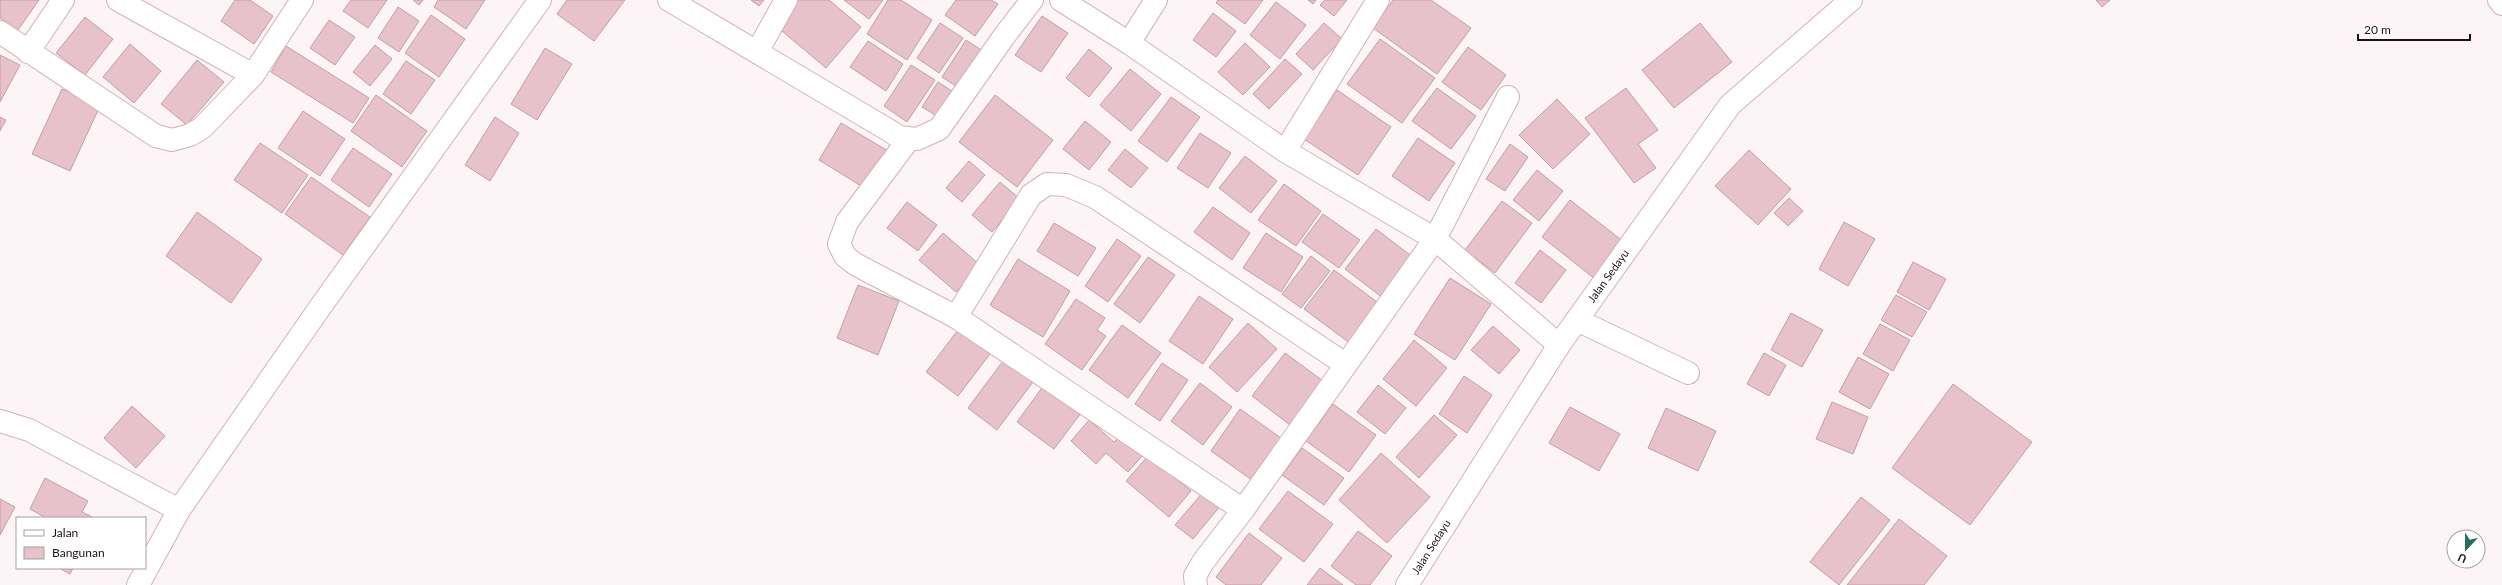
<svg xmlns="http://www.w3.org/2000/svg" width="2502" height="585" viewBox="0 0 2502 585" font-family="Lato,sans-serif">
  <rect width="100%" height="100%" fill="#fcf4f6"/>
  <path fill="#e8c2cb" stroke="#c29ea7" d="M0,0H39L18,30L0,18Z
    M235,0H250L273,16L254,44L221,21Z
    M351,0H387L368,28L343,11Z
    M413,0H423L419,5Z
    M438,0H485L466,29L434,7Z
    M567,0H625L594,41L557,14Z
    M751,0H764L759,6Z
    M798,0H829L861,27L826,68L776,26Z
    M844,0H883L869,19Z
    M888,0H901L932,20L907,60L867,34Z
    M956,0H991L998,4L975,36L945,15Z
    M1218,0H1263L1245,24L1216,3Z
    M1308,0H1316L1313,4Z
    M1325,0H1347L1334,16L1320,5Z
    M1393,0H1431L1471,28L1437,74L1373,28Z
    M2096,0H2110L2102,7Z
    M1276,2L1306,25L1280,59L1250,35Z
    M398,7L419,21L399,52L378,38Z
    M1213,13L1236,31L1216,57L1193,40Z
    M431,15L465,39L439,77L405,53Z
    M1042,16L1068,33L1041,72L1015,55Z
    M85,17L113,39L85,75L56,53Z
    M329,20L355,37L335,65L310,48Z
    M940,23L963,38L939,73L917,58Z
    M1324,23L1342,39L1313,70L1296,54Z
    M1700,23L1732,62L1674,108L1642,70Z
    M1380,39L1435,78L1402,123L1347,84Z
    M966,40L986,53L962,90L942,77Z
    M868,41L903,64L886,91L850,67Z
    M1245,43L1270,67L1243,95L1218,72Z
    M130,44L161,71L134,103L103,77Z
    M375,45L392,59L370,86L353,72Z
    M286,46L369,98L353,123L271,72Z
    M1468,47L1506,75L1481,110L1442,82Z
    M545,48L572,64L537,120L511,104Z
    M1089,49L1112,68L1089,97L1066,78Z
    M0,55L20,65L0,102Z
    M1285,59L1302,74L1269,109L1253,94Z
    M197,60L224,82L187,125L161,104Z
    M406,61L435,80L411,114L383,94Z
    M911,65L935,80L907,122L884,106Z
    M1130,69L1161,94L1131,131L1100,105Z
    M938,82L958,95L942,119L922,107Z
    M1437,88L1476,116L1451,149L1412,121Z
    M1626,88L1658,130L1638,144L1656,168L1634,183L1585,118Z
    M62,89L100,106L70,171L32,154Z
    M1337,90L1391,127L1358,175L1304,139Z
    M376,95L427,131L402,167L351,131Z
    M995,95L1053,140L1017,187L959,142Z
    M1171,97L1200,117L1167,162L1138,141Z
    M1557,99L1590,134L1553,169L1519,135Z
    M303,111L345,139L320,176L278,148Z
    M0,117L6,120L0,131Z
    M495,117L519,133L490,181L465,165Z
    M1085,121L1111,142L1089,170L1063,149Z
    M841,123L888,151L866,189L819,160Z
    M1200,133L1231,153L1208,188L1177,168Z
    M1418,138L1455,163L1429,201L1392,176Z
    M260,143L308,175L282,213L234,180Z
    M1510,144L1528,157L1505,191L1486,179Z
    M353,148L392,174L369,207L331,180Z
    M1125,149L1148,168L1131,188L1108,170Z
    M1749,150L1791,189L1758,225L1715,186Z
    M1245,156L1277,181L1251,213L1219,188Z
    M969,161L985,175L962,202L946,188Z
    M1537,170L1563,191L1539,221L1513,200Z
    M311,177L370,217L343,255L285,214Z
    M1000,182L1020,199L992,232L972,215Z
    M1284,184L1321,211L1296,246L1258,220Z
    M1789,198L1803,211L1788,226L1774,213Z
    M1570,200L1624,242L1595,279L1542,237Z
    M1502,201L1532,223L1495,273L1465,250Z
    M907,202L937,225L918,251L887,228Z
    M1213,207L1250,233L1232,260L1194,232Z
    M197,212L262,259L231,303L166,256Z
    M1323,214L1360,240L1339,268L1302,242Z
    M1844,222L1875,239L1848,286L1819,269Z
    M1054,223L1096,248L1078,276L1037,251Z
    M1376,229L1414,258L1383,298L1345,269Z
    M943,233L980,265L956,292L919,260Z
    M1266,233L1303,257L1281,292L1243,268Z
    M1117,239L1141,256L1108,302L1085,286Z
    M1540,250L1566,270L1541,303L1515,283Z
    M1311,256L1330,271L1301,308L1282,294Z
    M1148,257L1175,275L1140,323L1114,304Z
    M1018,259L1070,291L1043,337L990,305Z
    M1913,262L1946,279L1929,310L1897,292Z
    M1334,270L1381,305L1351,344L1304,309Z
    M1450,278L1491,304L1455,360L1414,334Z
    M858,285L899,301L878,355L837,338Z
    M1896,295L1927,312L1912,337L1881,320Z
    M1199,296L1233,319L1203,364L1169,341Z
    M1076,299L1105,318L1097,330L1106,336L1082,370L1045,344Z
    M1791,313L1823,330L1802,367L1771,350Z
    M1248,323L1277,349L1237,392L1209,367Z
    M1880,324L1910,340L1893,371L1863,354Z
    M1122,325L1161,353L1128,398L1089,370Z
    M1493,326L1520,350L1499,374L1471,350Z
    M958,330L990,354L958,396L926,372Z
    M1414,340L1447,368L1416,406L1383,379Z
    M1285,353L1323,381L1290,425L1252,396Z
    M1764,353L1786,365L1769,396L1747,384Z
    M1858,357L1889,374L1870,409L1839,392Z
    M1003,361L1033,382L997,430L968,408Z
    M1162,363L1188,380L1160,421L1135,404Z
    M1464,376L1492,395L1467,433L1439,414Z
    M1200,383L1232,407L1203,445L1171,421Z
    M1953,384L2032,442L1970,525L1892,468Z
    M1044,385L1081,413L1054,449L1017,422Z
    M1378,385L1406,408L1385,434L1357,412Z
    M1832,402L1868,417L1853,454L1816,439Z
    M1333,404L1376,435L1349,472L1306,441Z
    M132,406L165,436L136,468L104,438Z
    M1570,407L1620,434L1599,471L1549,443Z
    M1666,408L1716,431L1698,471L1648,448Z
    M1240,409L1281,438L1252,480L1211,451Z
    M1434,415L1457,435L1419,478L1396,457Z
    M1089,420L1114,442L1122,434L1144,454L1128,472L1106,453L1096,464L1071,441Z
    M1302,448L1344,478L1324,505L1282,475Z
    M1381,453L1430,497L1387,543L1339,500Z
    M1148,456L1191,491L1169,517L1126,481Z
    M45,478L88,501L82,512L94,518H46L30,509Z
    M1204,491L1221,505L1193,539L1175,525Z
    M1288,491L1333,524L1304,562L1259,529Z
    M1861,497L1890,520L1839,585L1810,562Z
    M0,499L15,507L0,535Z
    M1899,519L1947,556L1924,585H1847Z
    M1358,531L1392,556L1370,585H1356L1331,566Z
    M1249,533L1282,558L1261,585H1226L1216,577Z
    M59,568H73L70,574Z
    M1320,568L1343,585H1307Z"/>
  <g fill="none" stroke-linecap="round" stroke-linejoin="round">
    <g stroke="#d5b0b9" stroke-width="24">
      <g id="minor">
        <path d="M118,0L253,75"/>
        <path d="M669,0L890,131L899,137L917,139L939,129L1005,35L1032,0"/>
        <path d="M1061,0L1129,43L1285,151L1435,239L1559,345"/>
        <path d="M2499,0L2502,4"/>
        <path d="M0,32L156,136L172,140L190,135L202,128L253,75L302,0"/>
        <path d="M1129,43L1156,0"/>
        <path d="M28,52L63,0"/>
        <path d="M757,52L786,0"/>
        <path d="M909,139L847,222L839,244L845,256L855,264L956,317"/>
        <path d="M1285,151L1378,0"/>
        <path d="M1577,320L1688,373"/>
        <path d="M0,421L29,430L179,510"/>
        <path d="M1243,510L956,317L1031,195L1047,184L1066,185L1095,197L1345,364"/>
        <path d="M138,585L179,510L321,306L540,0"/>
        <path d="M1196,585L1195,576L1203,562L1243,510L1435,239L1508,97"/>
        <path id="s1" d="M1407,585L1559,345L1730,105L1851,0"/>
      </g>
    </g>
    <use href="#minor" stroke="#fff" stroke-width="22"/>
  </g>
  <g text-anchor="middle" stroke-width="3.5" stroke-linejoin="round" paint-order="stroke">
    <g font-size="11" fill="#1d1013" stroke="#fff">
      <text dy="4" stroke="none"><textPath href="#s1" startOffset="369">Jalan Sedayu</textPath></text>
      <text dy="4" stroke="none"><textPath href="#s1" startOffset="45">Jalan Sedayu</textPath></text>
    </g>
  </g>
  <rect x="16" y="517" width="130" height="52" fill="#ffffff" stroke="#a59fa1"/>
  <rect x="24" y="530" width="20" height="6" fill="#ffffff" stroke="#a59fa1"/>
  <text x="52" y="537" font-size="12" fill="#1d1013">Jalan</text>
  <rect x="24" y="547" width="20" height="12" fill="#e8c2cb" stroke="#a59fa1"/>
  <text x="52" y="557" font-size="12" fill="#1d1013">Bangunan</text>
  <g transform="translate(2466 549) rotate(202)"><circle r="19" fill="#ffffff" stroke="#a59fa1"/>
  <path d="M0-3L7 15L0 10L-7 15Z" fill="#256c61"/>
  <text y="-6" font-size="11" font-weight="bold" text-anchor="middle" fill="#1d1013">U</text>
  </g>
  <path d="M2358 34v6h112v-6" fill="none" stroke="#1d1013" stroke-width="2"/>
  <text x="2364" y="34" font-size="12" fill="#1d1013" stroke="#ffffff" stroke-width="3" paint-order="stroke">20 m</text>
</svg>
